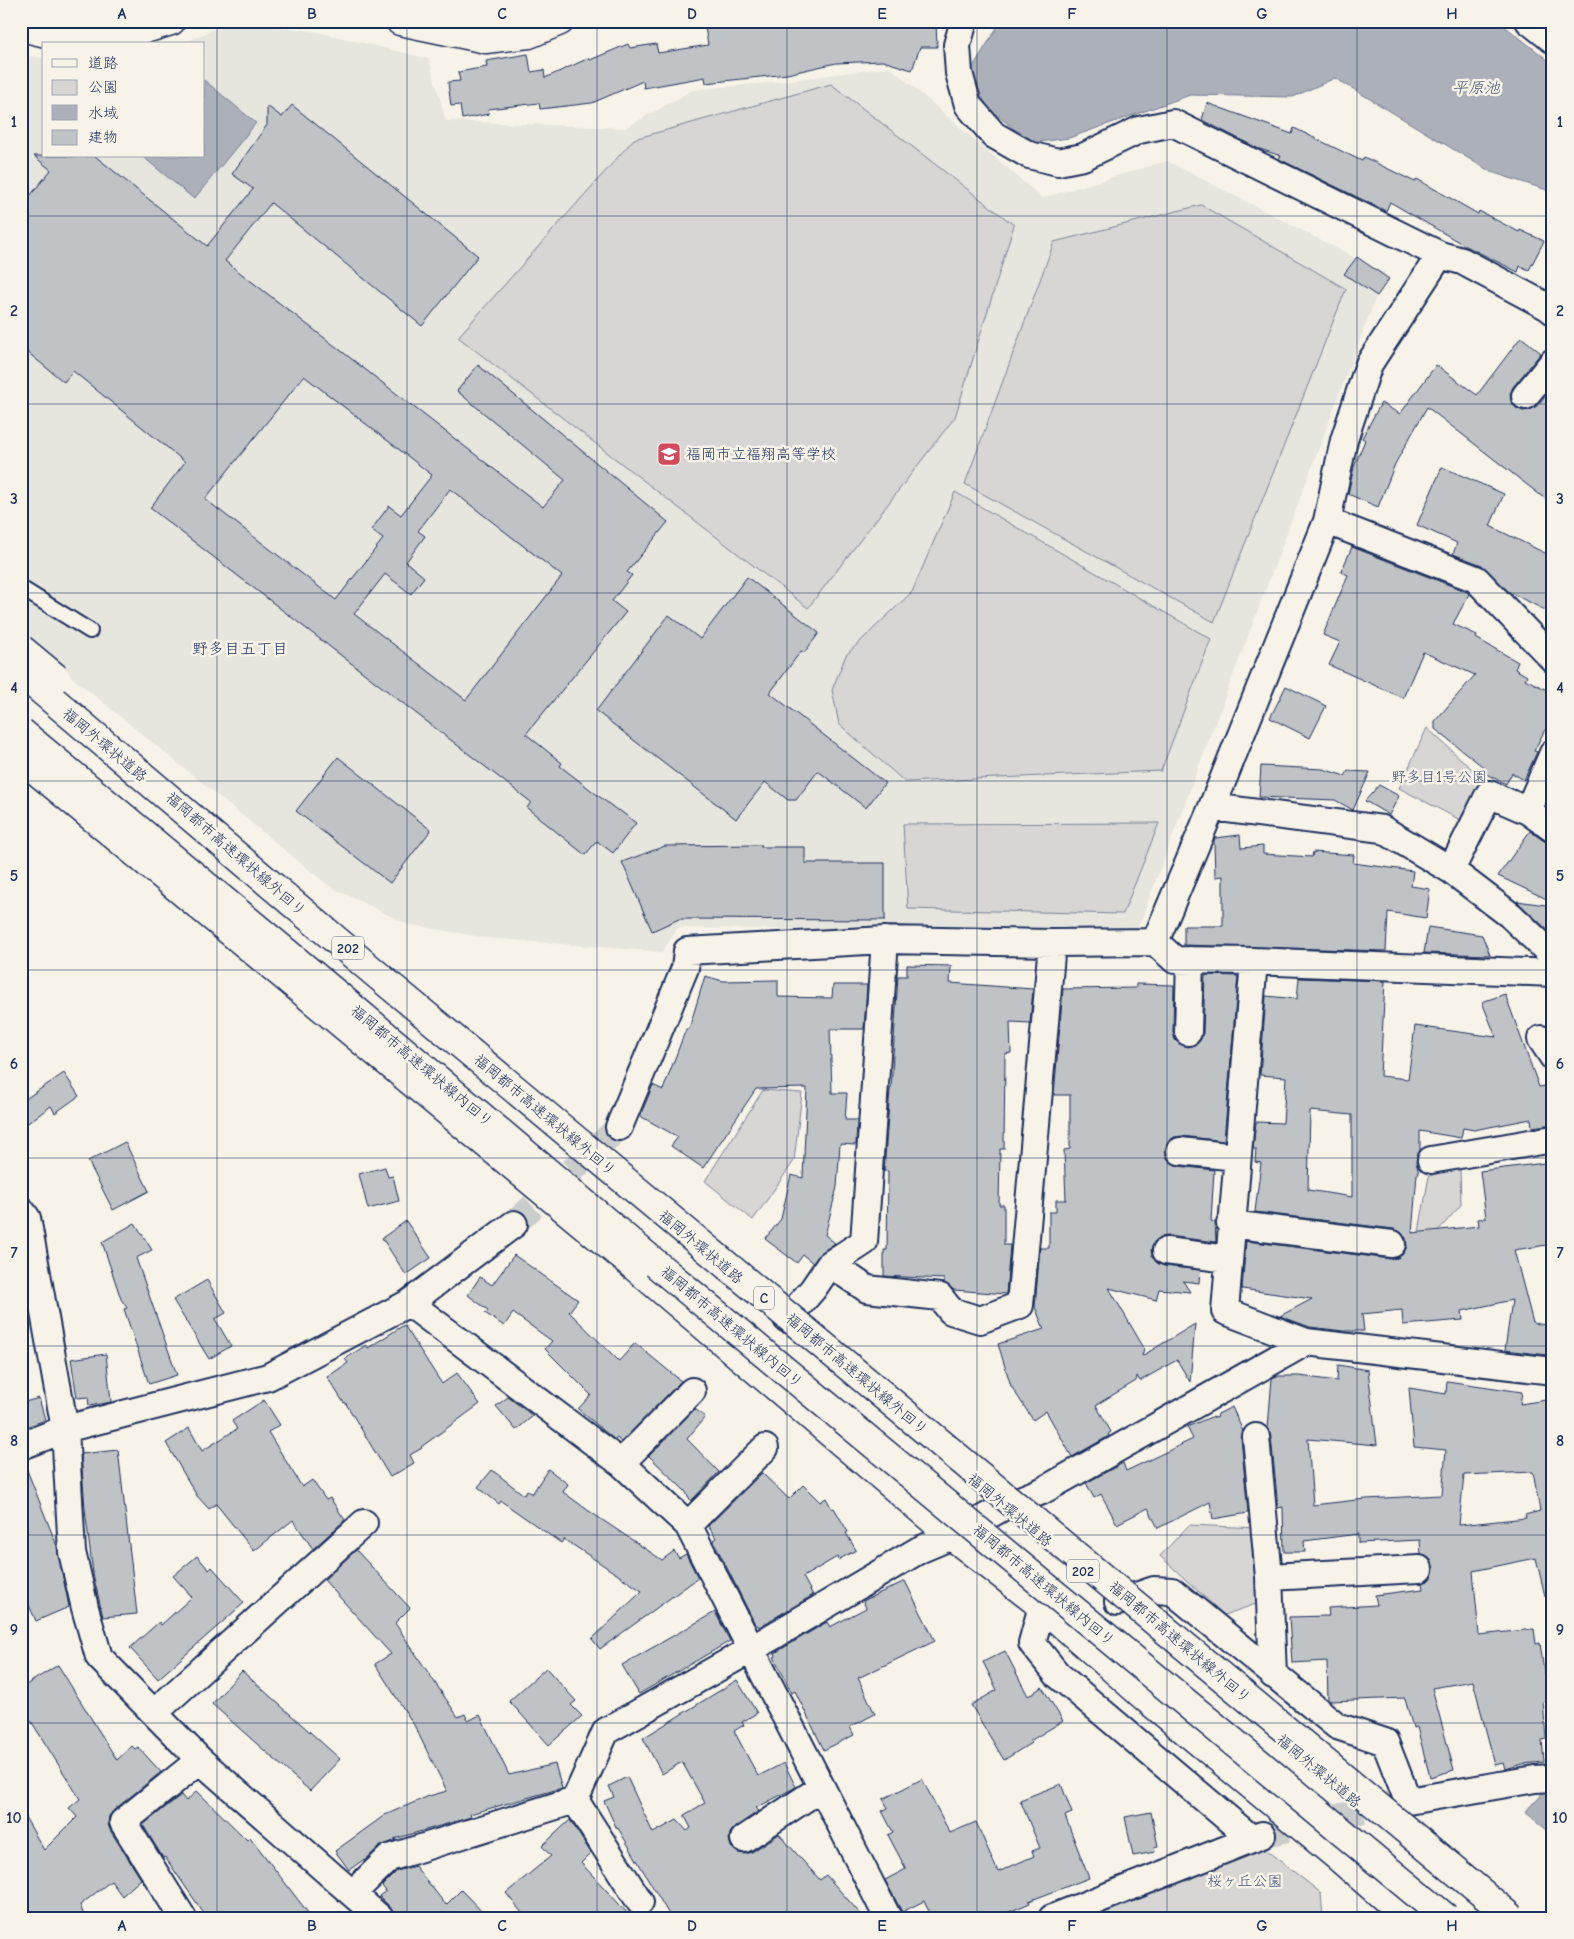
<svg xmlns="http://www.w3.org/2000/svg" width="1574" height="1939" viewBox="0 0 1574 1939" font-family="'Comic Neue','Klee One',sans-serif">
  <rect width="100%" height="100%" fill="#f7f3e8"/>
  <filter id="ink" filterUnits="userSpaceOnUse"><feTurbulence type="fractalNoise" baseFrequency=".02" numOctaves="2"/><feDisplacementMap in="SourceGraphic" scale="10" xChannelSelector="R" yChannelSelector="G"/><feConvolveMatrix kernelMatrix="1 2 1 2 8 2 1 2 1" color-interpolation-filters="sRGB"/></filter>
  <g filter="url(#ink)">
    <path fill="#e6e5de" d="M232,21L318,32L429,59L446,121L625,128L693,90L785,81L890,67L1042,198L1167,161L1385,273L1136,933L678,928L662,952L487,938L407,924L329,886L21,636V55L44,58V156H204V44H182Z"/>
    <path fill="#d7d6d4" stroke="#798299" d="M831,84L1014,225L955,417L808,608L458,337L634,139Z
      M1201,205L1346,289L1214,622L965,484L1054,242Z
      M955,492L1211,639L1161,771L905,782L839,724L832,690L846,655L912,592Z
      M1427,728L1484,780L1464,822L1399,788Z
      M1159,823L1123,914L908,909L903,824Z
      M763,1090L802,1093L794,1161L753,1220L705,1181Z
      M1460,1167L1461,1205L1419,1252H1391L1393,1238L1415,1241L1418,1237L1429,1176Z
      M1189,1525L1259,1528V1603L1224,1615L1160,1556Z
      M1252,1839L1321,1893L1323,1918H1052Z"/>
    <path fill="#acb0b9" stroke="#727c95" d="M1001,21H1498L1553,64V192L1491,172L1335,78L1293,97L1190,95L1069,138L1031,143L986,106L971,70Z
      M204,80L256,123L194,199L142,156H204Z
      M1553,1787V1835L1525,1812L1547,1788Z"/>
    <path fill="#c0c3c5" stroke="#1b2f5e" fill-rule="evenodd" d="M704,21H927V23L936,22L937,47H920L912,70L883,61L859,62L836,63L787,74L706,83L705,77L644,88L643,81L592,103L540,109L539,103L488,109L489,114L462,119L460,105L451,106L448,82L460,81L458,72L487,67L486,61L528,54L531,72L544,70L545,78L589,58L590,60L628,44L630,48L656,44L658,53L708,45Z
      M1207,103L1292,134L1294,128L1362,161L1364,157L1415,182L1417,179L1478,214L1479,211L1519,232L1520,230L1544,241L1529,270L1520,266L1518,272L1464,245L1390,202L1386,211L1279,159L1281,156L1257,148L1202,120Z
      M292,105L478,256L422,326L271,203L225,261L543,507L565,480L457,391L478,365L668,522L627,572L632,575L612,601L626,612L526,734L562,763L560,766L618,811L619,810L636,823L613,853L597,841L585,855L527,808L531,802L150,508L185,462L73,371L64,382L21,347V207L51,170L34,156H95L207,246L253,189L232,174L267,125V106L282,117ZM304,376L432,475L401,515L389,506L371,530L383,539L336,600L205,499ZM450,489L562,576L466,700L354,614L385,574L411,594L424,577L406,562L425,536L418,531Z
      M1357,257L1389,279L1377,296L1344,274Z
      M1521,337L1541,353L1513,387L1510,394L1511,402L1516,408L1523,411L1530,410L1537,406L1553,386V505L1427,407L1395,464L1378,507L1348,494L1354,467L1365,440L1362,438L1381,403L1400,414L1436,365L1477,395Z
      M1442,467L1504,494L1490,526L1553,557V614L1509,592L1482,565L1453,554L1457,543L1417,525Z
      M1352,547L1467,592L1469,594L1453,624L1477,635L1476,638L1518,662L1515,669L1527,676L1525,679L1553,693V714L1534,751L1537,752L1524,780L1512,773L1506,784L1484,773L1486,769L1435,729V721L1475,675L1423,652L1403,698L1329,665L1340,642L1323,635L1348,575L1341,572Z
      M747,577L819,633L804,653L801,651L770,693L885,783L866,808L818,771L796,800H788L765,782L736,819L596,711L669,615L700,639Z
      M1286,686L1326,706L1310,738L1270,718Z
      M338,757L431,830L390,883L296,811Z
      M1261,766L1323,769L1345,776L1348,771L1370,772L1353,810L1335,800L1259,797Z
      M1379,785L1399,796L1389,815L1365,801Z
      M1530,831L1544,841L1553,844V902L1498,876Z
      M1240,835L1241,848L1263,846V854L1312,857L1313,852L1354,855L1353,863L1413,871L1411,886L1430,889L1426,918L1388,912L1386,951L1184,945V926H1223V876L1215,877L1214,841L1215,838Z
      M762,845L760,847H805V863H885V920L679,919L652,931L622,862L665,846Z
      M1517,901L1553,906V935L1520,904Z
      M1428,927L1482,935L1490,955L1424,953Z
      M907,965L951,966L950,983L1033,989L1030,1023L1010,1022L1011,1053L1005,1054L1004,1149H1000L999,1205H1004V1245H1010L1006,1294L954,1290L944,1283V1279L884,1276V1250H887L888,1171H884L890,1089H891L898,976H907Z
      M1205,975L1238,976L1224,1141L1182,1136L1174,1137L1168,1142L1165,1150L1167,1158L1172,1163L1178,1166L1214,1170L1211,1221L1215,1222L1216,1242L1167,1236L1160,1237L1154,1242L1151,1250L1152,1256L1157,1263L1164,1266L1200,1270L1199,1283L1183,1281L1190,1292L1159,1289L1156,1300L1109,1288L1144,1348L1142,1356L1195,1324L1190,1382L1177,1360L1140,1381L1137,1376L1136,1381L1096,1405L1111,1432L1108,1434L1109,1436L1072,1457L1046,1411L1033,1420L1011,1386L998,1344L1044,1329L1035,1307L1040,1248H1049V1212H1056V1200H1066L1064,1150L1070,1149V1095H1054L1063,989L1136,988V984L1174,985L1173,1032L1175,1040L1180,1044L1188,1047L1196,1045L1201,1039L1203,1033Z
      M705,976L723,981L778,980V997L832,998L833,985H867L864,1029H830L832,1093H847L845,1120H857L856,1145L840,1144L837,1187L825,1235L835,1243L822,1252L813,1263L803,1255L797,1263L765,1239L781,1219L791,1175L803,1178L807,1088L756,1089L703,1168L671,1146L678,1137L640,1116L653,1085L663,1090L686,1029H689Z
      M1299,978L1385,981L1380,1076L1408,1079L1415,1026L1496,1037L1482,1002L1505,994L1539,1087L1551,1085L1553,1124L1532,1127L1531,1119L1474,1130L1463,1128L1461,1138L1420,1131V1151L1417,1155L1416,1162L1419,1174H1417L1412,1233L1479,1226L1478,1219L1486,1218L1480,1171L1553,1162V1244L1514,1250L1533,1323L1552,1326L1548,1355L1505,1350L1512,1300L1462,1311L1463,1320L1403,1325L1402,1310L1362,1314L1364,1331H1343L1310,1327L1280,1316L1312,1299L1242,1289L1246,1241L1390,1259L1398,1258L1404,1253L1407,1246L1406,1238L1401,1232L1394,1229L1255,1212L1261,1163L1255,1162L1256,1149H1253L1256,1122L1283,1123L1286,1077L1260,1075L1266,996L1297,999ZM1310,1111L1352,1115V1197L1308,1190Z
      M64,1073L79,1096L55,1113L51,1106L21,1128V1102Z
      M125,1142L149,1191L113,1210L88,1161Z
      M385,1167L388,1177L393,1176L399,1201L368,1209L359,1174Z
      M406,1221L431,1258L406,1275L382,1238Z
      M135,1223L152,1250L136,1258L177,1375L149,1384L124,1309L127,1308L121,1299L102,1242Z
      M514,1255L578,1300L569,1312L619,1361L635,1343L681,1381L621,1442L617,1438L615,1440L578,1409L591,1395L545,1349L552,1341L513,1313L504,1326L485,1313L488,1310L468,1295L480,1277L492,1285Z
      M207,1280L226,1313L215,1319L231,1346L209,1359L173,1300Z
      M404,1325L442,1384L457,1373L480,1404L421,1447L422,1448L410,1455L414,1463L390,1477L345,1402L344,1403L327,1377L348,1363L345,1359L366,1345L368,1348Z
      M106,1354L111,1402L89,1406L88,1397L77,1398L71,1359Z
      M1338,1365L1368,1370L1377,1445L1308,1439L1313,1505L1366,1499L1442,1495L1446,1450L1414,1447L1409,1388L1446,1394L1447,1381L1522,1392L1520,1404L1553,1399V1595L1545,1596L1536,1558L1473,1571L1479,1635L1534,1629L1536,1644L1540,1643L1548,1700L1543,1701L1546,1739L1542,1740L1544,1762L1523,1764L1505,1769L1503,1763L1495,1765L1473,1681L1432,1688L1454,1770L1430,1777L1417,1727L1413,1728L1405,1698L1331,1701L1328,1700L1327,1661L1292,1663L1289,1617L1329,1616L1328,1608L1377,1605L1375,1595L1423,1589L1422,1583L1428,1581L1432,1576L1434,1569L1431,1560L1426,1556L1421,1555L1420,1540L1358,1543V1534L1304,1541L1305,1552H1284L1283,1507L1278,1508L1271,1436L1268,1428L1272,1378L1277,1376H1299L1337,1381ZM1533,1472L1540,1511L1525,1515L1526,1518L1459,1525L1464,1475Z
      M508,1397L533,1416L516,1430L496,1406Z
      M39,1398L45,1420L21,1429V1403Z
      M264,1400L280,1425L268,1432L302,1487L312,1480L326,1500L330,1498L345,1520L313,1549L293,1520L254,1551L216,1504L209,1509L197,1496L166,1443L189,1428L202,1451L237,1429L232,1421Z
      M1232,1407L1243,1431L1241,1438L1248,1513L1213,1519L1210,1502L1158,1528L1148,1508L1117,1524L1101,1494L1094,1498L1086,1483L1123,1463L1126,1471L1193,1439L1187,1427L1211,1417L1217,1418L1218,1414Z
      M695,1409L705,1417L687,1439L719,1472L691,1501L685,1491L649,1456Z
      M118,1450L137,1614L103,1617L93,1574L85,1509L81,1454Z
      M23,1460L57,1546L69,1607L36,1621L21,1587V1461Z
      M548,1469L568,1484L563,1492L589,1511L662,1560L674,1551L679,1558L686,1554L698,1578L600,1649L592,1639L642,1591L564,1539L561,1543L501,1501L499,1504L478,1487L492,1470L524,1495L527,1490L532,1494Z
      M762,1473L789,1499L803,1485L820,1502L826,1498L832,1509L834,1508L848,1532L846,1533L856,1550L838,1560L837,1557L803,1577L813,1595L759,1627L758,1625L756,1626L713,1540L716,1538L708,1526Z
      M356,1550L410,1608L395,1623L458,1717L465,1714L468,1721L480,1715L509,1775L555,1764L562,1788L470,1814L471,1817L394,1839L396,1840L379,1847L364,1861L363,1860L349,1870L335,1851L385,1815L429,1796L447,1791L414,1725L375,1664L391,1654L324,1580Z
      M197,1556L209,1570L212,1567L244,1603L158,1679L130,1648L159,1622L161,1625L192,1597L173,1576Z
      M905,1581L935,1641L858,1678L875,1714L850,1727L854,1735L824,1750L795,1691L792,1693L774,1657L776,1656L775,1653L827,1622L830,1627L866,1608L863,1601Z
      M715,1612L730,1641L639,1694L622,1665Z
      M1005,1651L1028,1696L1042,1687L1063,1721L1030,1741L1031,1743L1004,1760L971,1705L997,1690L983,1662Z
      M58,1665L117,1760L132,1746L135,1749L138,1747L161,1772L114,1810L109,1816L108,1824L110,1830L141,1879L122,1896L111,1881L80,1905L85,1918H21V1810L44,1850L77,1817L69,1808L80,1799L21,1705V1688Z
      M546,1668L576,1701L571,1705L582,1716L549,1745L509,1701Z
      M242,1671L340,1759L310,1791L212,1704Z
      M737,1680L757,1713L742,1722L744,1725L734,1731L758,1776L784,1763L796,1787L756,1808L759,1811L735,1827L730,1833L729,1839L731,1847L738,1853L745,1854L752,1852L779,1834L820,1880L826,1875L864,1918H671L618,1828L617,1829L604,1801L614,1797L609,1786L627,1777L653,1833L677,1820L687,1831L691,1828L684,1815L705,1803L682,1762L662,1774L643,1738Z
      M922,1779L950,1833L976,1822L998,1872L1034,1856L1032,1851L1040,1848L1020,1800L1061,1784L1072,1813L1065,1816L1089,1878L1029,1901L1030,1903L995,1918H932L924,1901L902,1912L885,1880L906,1869L888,1835L893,1832L882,1811L888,1808L883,1799Z
      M197,1791L247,1840L250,1837L312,1918H207L165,1857L163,1858L143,1825L181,1795L186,1801Z
      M1151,1812L1158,1846L1154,1847L1155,1852L1133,1856L1125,1817Z
      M570,1820L591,1853L581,1863L632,1918H526L506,1893L551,1856L542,1846Z
      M415,1866L446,1905L461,1890L488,1918H396L390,1907L379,1896L386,1891L382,1886L397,1871Z"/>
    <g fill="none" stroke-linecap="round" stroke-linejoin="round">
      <path stroke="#cbcccc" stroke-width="26" stroke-dasharray="26 13" stroke-linecap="butt" d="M514,1224L619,1127
        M1262,1835L1397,1803"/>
      <g stroke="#1b2f5e" stroke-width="18">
        <path id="service" d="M21,588L90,631"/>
      </g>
      <g stroke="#1b2f5e" stroke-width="30">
        <path id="minor" d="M1529,21L1553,40
          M1440,255L1462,261L1548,307L1553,311
          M1525,396L1553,362
          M1327,521L1476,579L1553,659
          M1553,753L1528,811L1553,829
          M1212,807L1382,829L1451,870L1510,915L1553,956
          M1451,870L1489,794L1528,811
          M1155,942L1175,960L1254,961L1553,973
          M1188,1032L1190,960
          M1541,1039L1553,1057
          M619,1127L685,968L687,951L885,940L1052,943L1155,942L1212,807L1327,521L1344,440L1369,364L1440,255L1173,123L1139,130L1083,157L1058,162L1029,155L994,135L968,105L959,73L957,45L964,21
          M1180,1151L1237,1157
          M1431,1160L1553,1139
          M21,1210L27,1218L65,1429L72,1552L85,1608L99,1657L200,1760L380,1918
          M1230,1224L1392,1244
          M1166,1251L1228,1259
          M830,1264L867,1289L940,1297L951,1311L980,1320L1020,1305L1052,943
          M409,1303L514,1224
          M787,1319L813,1289L830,1264L864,1242L885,940
          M1306,1342L1553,1371
          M1256,1437L1269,1577
          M21,1446L65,1429L268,1377L409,1303L621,1463L688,1525L888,1918
          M621,1463L692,1391
          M688,1525L765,1448
          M1118,1602L1154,1590L1172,1591L1337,1726L1385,1742L1408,1801L1535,1779L1553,1778
          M1042,1606L1032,1643L1057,1674L1252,1839
          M1273,1675L1269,1577L1419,1569
          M154,1713L364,1523
          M575,1800L640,1902
          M744,1839L821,1788
          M353,1893L389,1858L575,1800L606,1731L750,1650L919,1550L952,1536L1007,1505L1042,1491L1306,1342L1225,1311L1254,961
          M183,1918L123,1822L200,1760
          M1052,1918L1262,1835"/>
      </g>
      <g stroke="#1b2f5e" stroke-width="31">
        <path id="tertiary" d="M400,21L486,39L529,34L560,21
          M21,27L58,36L117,38L171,21"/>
      </g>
      <g stroke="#1b2f5e" stroke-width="31">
        <path id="trunk" d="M635,1267L952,1536L1042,1606L1146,1698L1337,1856L1408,1918"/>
      </g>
      <use href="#service" stroke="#f7f3e8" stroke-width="14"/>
      <use href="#minor" stroke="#f7f3e8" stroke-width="26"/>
      <use href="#tertiary" stroke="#f7f3e8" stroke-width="28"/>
      <use href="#trunk" stroke="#f7f3e8" stroke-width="28"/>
      <g stroke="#1b2f5e" stroke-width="31" stroke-linecap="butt">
        <path id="trunk-bridge" d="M21,758L635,1267"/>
      </g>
      <g stroke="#1b2f5e" stroke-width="31" stroke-linecap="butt">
        <path id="motorway-bridge" d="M21,649L56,678
          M21,673L375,973L1512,1918
          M21,732L347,1003L662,1269L1446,1918"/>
      </g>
      <use href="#trunk-bridge" stroke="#f7f3e8" stroke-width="28"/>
      <use href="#motorway-bridge" stroke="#f7f3e8" stroke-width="28"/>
    </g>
  </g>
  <path fill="none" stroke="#1b2f5e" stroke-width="1" stroke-opacity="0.55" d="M217,21V1918M407,21V1918M597,21V1918M787,21V1918M977,21V1918M1167,21V1918M1357,21V1918M21,216H1553M21,404H1553M21,593H1553M21,781H1553M21,970H1553M21,1158H1553M21,1346H1553M21,1535H1553M21,1723H1553"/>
  <defs>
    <g id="school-square" transform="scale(1.25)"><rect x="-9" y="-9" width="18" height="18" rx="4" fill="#d1495b" stroke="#f7f3e8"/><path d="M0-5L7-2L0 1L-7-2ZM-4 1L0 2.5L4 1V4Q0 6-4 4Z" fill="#fff"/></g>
  </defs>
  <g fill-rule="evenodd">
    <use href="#school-square" x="669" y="454"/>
  </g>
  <g text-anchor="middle" stroke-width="5" stroke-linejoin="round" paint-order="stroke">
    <g fill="#f7f3e8" stroke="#5d6a87" stroke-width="1">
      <rect x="332" y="936.5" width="32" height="23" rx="4"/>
      <rect x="754" y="1286.5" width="20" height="23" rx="4"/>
      <rect x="1067" y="1559.5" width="32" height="23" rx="4"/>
    </g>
    <g font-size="14" font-weight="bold" fill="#1b2f5e">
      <text x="348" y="953">202</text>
      <text x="764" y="1303">C</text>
      <text x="1083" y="1576">202</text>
    </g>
    <g font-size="15" fill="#1b2f5e" stroke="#f7f3e8" text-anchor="start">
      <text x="686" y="459">福岡市立福翔高等学校</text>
    </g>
    <g font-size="15" fill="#1b2f5e" stroke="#f7f3e8">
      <text transform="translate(105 745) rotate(40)" y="5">福岡外環状道路</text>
      <text transform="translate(236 854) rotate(41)" y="5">福岡都市高速環状線外回り</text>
      <text transform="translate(422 1066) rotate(40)" y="5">福岡都市高速環状線内回り</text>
      <text transform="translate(545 1115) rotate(40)" y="5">福岡都市高速環状線外回り</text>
      <text transform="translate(701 1247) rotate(40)" y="5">福岡外環状道路</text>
      <text transform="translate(732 1327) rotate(40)" y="5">福岡都市高速環状線内回り</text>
      <text transform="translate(857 1374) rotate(40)" y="5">福岡都市高速環状線外回り</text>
      <text transform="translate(1010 1510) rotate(40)" y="5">福岡外環状道路</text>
      <text transform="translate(1044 1585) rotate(40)" y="5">福岡都市高速環状線内回り</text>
      <text transform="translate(1180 1642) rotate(40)" y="5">福岡都市高速環状線外回り</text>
      <text transform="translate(1319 1771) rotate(40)" y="5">福岡外環状道路</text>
    </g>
    <g font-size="15" fill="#415076" stroke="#f7f3e8">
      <text x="1439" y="782">野多目1号公園</text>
      <text x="1245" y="1886">桜ヶ丘公園</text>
    </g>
    <g font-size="16" font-style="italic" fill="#465679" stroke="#f7f3e8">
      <text x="1476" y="93">平原池</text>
    </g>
    <g font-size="16" fill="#1b2f5e" stroke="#f7f3e8">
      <text x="240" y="654">野多目五丁目</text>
    </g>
  </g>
  <rect width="1574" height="1939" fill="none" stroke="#f7f3e8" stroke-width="55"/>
  <rect x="42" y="42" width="162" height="115" fill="#f7f3e8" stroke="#9fa5b1"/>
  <rect x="52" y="59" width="25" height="8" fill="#f7f3e8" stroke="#9fa5b1"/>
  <text x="88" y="68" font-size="15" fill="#1b2f5e">道路</text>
  <rect x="52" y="80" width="25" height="15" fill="#d7d6d4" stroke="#9fa5b1"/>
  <text x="88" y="92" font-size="15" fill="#1b2f5e">公園</text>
  <rect x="52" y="105" width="25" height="15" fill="#acb0b9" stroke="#9fa5b1"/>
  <text x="88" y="118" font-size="15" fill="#1b2f5e">水域</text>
  <rect x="52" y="130" width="25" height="15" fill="#c0c3c5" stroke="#9fa5b1"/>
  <text x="88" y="142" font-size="15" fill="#1b2f5e">建物</text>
  <rect x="28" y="28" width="1518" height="1884" fill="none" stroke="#1b2f5e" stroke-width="2"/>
  <g font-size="16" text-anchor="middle" font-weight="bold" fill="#1b2f5e">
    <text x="122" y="19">A</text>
    <text x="312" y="19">B</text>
    <text x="502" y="19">C</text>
    <text x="692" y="19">D</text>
    <text x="882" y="19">E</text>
    <text x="1072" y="19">F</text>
    <text x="1262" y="19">G</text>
    <text x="1452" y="19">H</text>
    <text x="14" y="127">1</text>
    <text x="1560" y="127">1</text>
    <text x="14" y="316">2</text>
    <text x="1560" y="316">2</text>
    <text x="14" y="504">3</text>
    <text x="1560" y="504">3</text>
    <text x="14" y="693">4</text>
    <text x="1560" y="693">4</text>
    <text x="14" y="881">5</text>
    <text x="1560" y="881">5</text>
    <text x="14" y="1069">6</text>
    <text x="1560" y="1069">6</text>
    <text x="14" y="1258">7</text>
    <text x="1560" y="1258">7</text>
    <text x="14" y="1446">8</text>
    <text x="1560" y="1446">8</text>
    <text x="14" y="1635">9</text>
    <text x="1560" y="1635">9</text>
    <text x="14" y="1823">10</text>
    <text x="1560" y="1823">10</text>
    <text x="122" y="1931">A</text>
    <text x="312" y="1931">B</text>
    <text x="502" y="1931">C</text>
    <text x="692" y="1931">D</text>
    <text x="882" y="1931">E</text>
    <text x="1072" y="1931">F</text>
    <text x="1262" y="1931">G</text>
    <text x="1452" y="1931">H</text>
  </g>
</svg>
